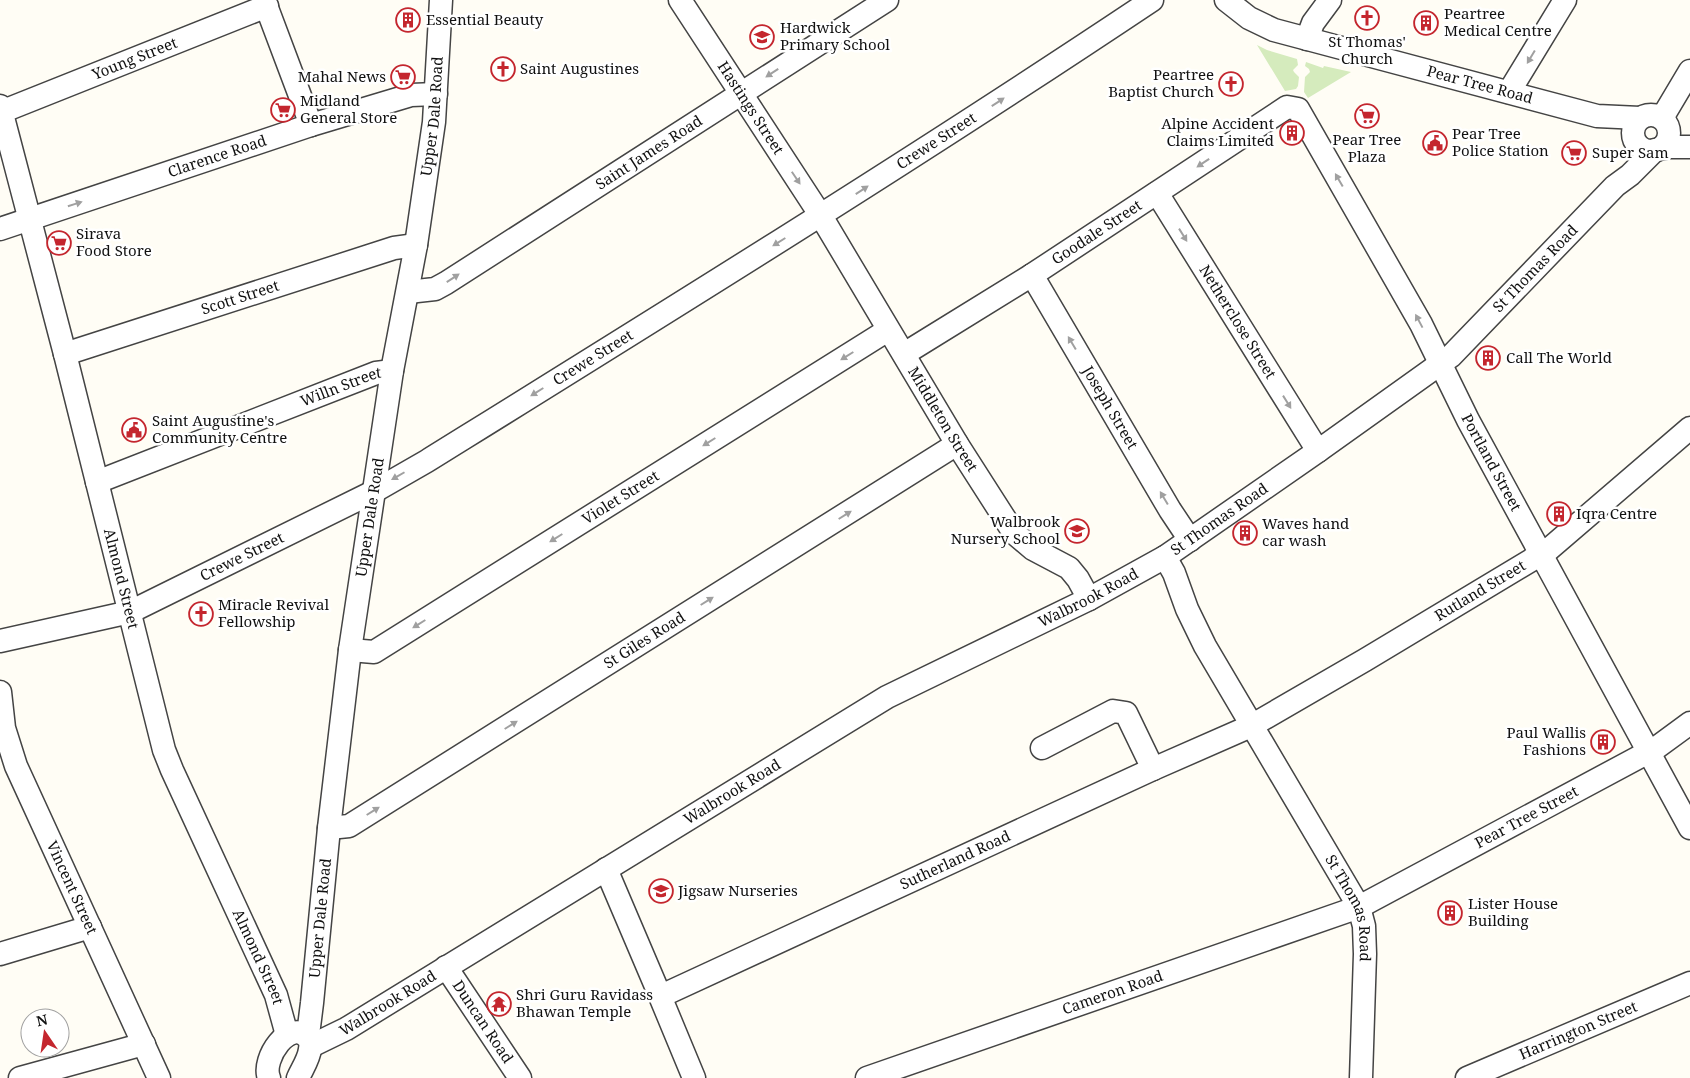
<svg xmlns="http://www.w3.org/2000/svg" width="1690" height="1078" viewBox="0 0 1690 1078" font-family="'Noto Serif',serif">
  <rect width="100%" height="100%" fill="#fffdf5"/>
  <path fill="#d5ebbd" d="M1257,45L1267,50L1297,59L1298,65L1293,70L1294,72L1299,77L1298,86L1296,89L1285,91Z
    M1306,62L1323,68L1324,66L1351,72L1308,98L1304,92L1305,77L1310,72L1309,69L1305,66Z"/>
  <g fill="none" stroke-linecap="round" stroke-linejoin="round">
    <g stroke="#444" stroke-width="25">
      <g id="minor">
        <path d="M264,0L311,125"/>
        <path id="s1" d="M680,0L821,216L957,444L1014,533L1033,549L1069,568L1078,579L1089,599"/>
        <path id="s2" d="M1226,0L1249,18L1274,30L1597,116L1640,118"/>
        <path d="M1307,39L1313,23L1330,0"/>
        <path d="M1509,92L1565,0"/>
        <path id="s3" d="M0,106L65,354L164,750L172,770L276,995L287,1035"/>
        <path id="s4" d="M1,112L267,6"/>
        <circle cx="1651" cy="133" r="18"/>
        <path d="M1662,118L1690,71"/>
        <path d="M1659,149L1671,147H1690"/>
        <path id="s5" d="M1157,193L1318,451"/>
        <path id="s6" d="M0,229L311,125L411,95L436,94"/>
        <path id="s7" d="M1032,275L1170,510L1190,540"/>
        <path id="s8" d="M408,292L435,289L446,283L887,0"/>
        <path id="s9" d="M65,354L394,248L416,245"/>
        <path id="s10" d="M904,354L1032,275L1287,107L1298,109L1421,324L1468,420L1690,828"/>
        <path id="s11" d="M97,482L376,373L392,371"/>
        <path id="s12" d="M1165,557L1174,573L1187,609L1205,646L1359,907L1364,926L1365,954L1361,1078"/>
        <path id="s13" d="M0,641L130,612L373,492L427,461C670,310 914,159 1152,0"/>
        <path id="s14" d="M350,650L374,652L888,330"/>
        <path id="s15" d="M0,692L4,728L16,766L159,1078"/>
        <path d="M1042,748L1113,711L1126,713L1153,769"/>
        <path id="s16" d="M329,828L349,826L957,444"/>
        <path d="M606,869L655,984L694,1078"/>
        <path d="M0,954L90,927"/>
        <path id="s17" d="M446,967L520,1078"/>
        <path id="s18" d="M661,996L1153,769L1251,726L1365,660L1548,550L1690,428"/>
        <path id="s19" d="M306,1035L309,1027L312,1003L329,828L350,650L392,371L416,245L434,122L441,0"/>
        <path id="s20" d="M311,1046L346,1029L887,697L1089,599L1165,557L1318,451L1451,356L1615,186L1630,175L1655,150"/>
        <path d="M20,1078L144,1044"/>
        <path d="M269,1078C261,1059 290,1017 308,1038C310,1041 311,1045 310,1049C309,1059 302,1069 298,1078"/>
        <path id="s21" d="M867,1078L1359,907L1656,748L1690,723"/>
        <path id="s22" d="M1467,1078L1690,983"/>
      </g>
    </g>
    <use href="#minor" stroke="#fff" stroke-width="22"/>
  </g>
  <defs><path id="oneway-solid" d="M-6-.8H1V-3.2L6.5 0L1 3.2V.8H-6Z" transform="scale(1.25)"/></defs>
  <g fill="#a0a0a0">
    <use href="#oneway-solid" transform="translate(1531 57) rotate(121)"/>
    <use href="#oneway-solid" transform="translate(772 73) rotate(147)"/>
    <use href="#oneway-solid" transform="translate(998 102) rotate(-33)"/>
    <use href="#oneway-solid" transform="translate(1203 163) rotate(146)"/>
    <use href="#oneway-solid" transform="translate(796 178) rotate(56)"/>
    <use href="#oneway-solid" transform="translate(1339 180) rotate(-120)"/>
    <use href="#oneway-solid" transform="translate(862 190) rotate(-33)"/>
    <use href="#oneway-solid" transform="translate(75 204) rotate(-18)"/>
    <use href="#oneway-solid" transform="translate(1183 235) rotate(58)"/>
    <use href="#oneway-solid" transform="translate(779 242) rotate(148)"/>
    <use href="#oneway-solid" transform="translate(453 278) rotate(-33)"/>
    <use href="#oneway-solid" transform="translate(1419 321) rotate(-118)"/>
    <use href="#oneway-solid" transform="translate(1072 343) rotate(-121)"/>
    <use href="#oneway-solid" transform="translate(847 356) rotate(148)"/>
    <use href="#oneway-solid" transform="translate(537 392) rotate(148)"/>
    <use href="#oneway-solid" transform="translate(1287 402) rotate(58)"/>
    <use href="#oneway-solid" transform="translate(709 442) rotate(148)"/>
    <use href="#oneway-solid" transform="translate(398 476) rotate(150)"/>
    <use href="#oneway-solid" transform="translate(1164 498) rotate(-121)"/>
    <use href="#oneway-solid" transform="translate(845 515) rotate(-32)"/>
    <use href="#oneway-solid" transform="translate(556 538) rotate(148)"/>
    <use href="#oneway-solid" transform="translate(707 601) rotate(-32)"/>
    <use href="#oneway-solid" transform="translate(419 624) rotate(148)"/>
    <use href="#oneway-solid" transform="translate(511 725) rotate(-32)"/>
    <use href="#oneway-solid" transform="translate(373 811) rotate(-32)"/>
  </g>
  <defs>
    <g id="church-ring" transform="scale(1.25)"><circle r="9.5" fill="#fff" stroke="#c4262e" stroke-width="1.5"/><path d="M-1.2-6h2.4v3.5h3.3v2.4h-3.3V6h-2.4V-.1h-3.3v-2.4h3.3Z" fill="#c4262e"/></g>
    <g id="building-ring" transform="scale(1.25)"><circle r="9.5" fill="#fff" stroke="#c4262e" stroke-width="1.5"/><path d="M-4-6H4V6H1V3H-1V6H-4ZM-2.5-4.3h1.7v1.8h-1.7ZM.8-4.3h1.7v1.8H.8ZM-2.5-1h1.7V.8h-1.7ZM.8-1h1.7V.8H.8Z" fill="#c4262e"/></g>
    <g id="school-ring" transform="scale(1.25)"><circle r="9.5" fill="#fff" stroke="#c4262e" stroke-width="1.5"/><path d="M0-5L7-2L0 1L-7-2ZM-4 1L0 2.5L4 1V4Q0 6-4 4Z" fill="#c4262e"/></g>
    <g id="supermarket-ring" transform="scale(1.25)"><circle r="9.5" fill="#fff" stroke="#c4262e" stroke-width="1.5"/><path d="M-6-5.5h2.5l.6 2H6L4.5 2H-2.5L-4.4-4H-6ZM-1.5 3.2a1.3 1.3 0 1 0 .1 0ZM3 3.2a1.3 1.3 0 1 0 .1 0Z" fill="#c4262e"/></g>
    <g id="civic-ring" transform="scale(1.25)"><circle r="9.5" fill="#fff" stroke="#c4262e" stroke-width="1.5"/><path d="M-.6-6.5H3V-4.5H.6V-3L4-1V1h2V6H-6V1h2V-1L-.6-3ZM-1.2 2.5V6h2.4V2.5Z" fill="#c4262e"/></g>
    <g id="temple-ring" transform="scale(1.25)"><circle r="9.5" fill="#fff" stroke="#c4262e" stroke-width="1.5"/><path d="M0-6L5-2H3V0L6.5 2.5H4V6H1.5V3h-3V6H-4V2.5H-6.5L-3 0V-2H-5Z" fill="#c4262e"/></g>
  </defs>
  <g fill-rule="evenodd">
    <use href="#church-ring" x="1367" y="18"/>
    <use href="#building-ring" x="408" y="20"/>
    <use href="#building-ring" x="1426" y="23"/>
    <use href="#school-ring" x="762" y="37"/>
    <use href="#church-ring" x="503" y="69"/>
    <use href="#supermarket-ring" x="403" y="77"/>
    <use href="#church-ring" x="1231" y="84"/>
    <use href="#supermarket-ring" x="283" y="110"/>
    <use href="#supermarket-ring" x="1367" y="116"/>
    <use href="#building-ring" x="1292" y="133"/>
    <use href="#civic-ring" x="1435" y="143"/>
    <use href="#supermarket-ring" x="1574" y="153"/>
    <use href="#supermarket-ring" x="59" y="243"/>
    <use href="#building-ring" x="1488" y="358"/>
    <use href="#civic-ring" x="134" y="430"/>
    <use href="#building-ring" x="1559" y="514"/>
    <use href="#school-ring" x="1077" y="531"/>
    <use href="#building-ring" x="1245" y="533"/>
    <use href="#church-ring" x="201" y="614"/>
    <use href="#building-ring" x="1603" y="742"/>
    <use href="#school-ring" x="661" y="891"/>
    <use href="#building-ring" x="1450" y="913"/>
    <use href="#temple-ring" x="499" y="1004"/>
  </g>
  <g text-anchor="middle" stroke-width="5" stroke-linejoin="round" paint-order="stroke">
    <g font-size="15" fill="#111" stroke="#fff" text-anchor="start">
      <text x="1444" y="19">Peartree<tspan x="1444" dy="17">Medical Centre</tspan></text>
      <text x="426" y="25">Essential Beauty</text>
      <text x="780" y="33">Hardwick<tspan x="780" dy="17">Primary School</tspan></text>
      <text x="1367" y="47" text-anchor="middle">St Thomas'<tspan x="1367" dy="17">Church</tspan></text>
      <text x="520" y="74">Saint Augustines</text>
      <text x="1214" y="80" text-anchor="end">Peartree<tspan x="1214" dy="17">Baptist Church</tspan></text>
      <text x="386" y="82" text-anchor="end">Mahal News</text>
      <text x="300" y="106">Midland<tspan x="300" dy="17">General Store</tspan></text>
      <text x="1274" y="129" text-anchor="end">Alpine Accident<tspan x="1274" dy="17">Claims Limited</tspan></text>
      <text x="1452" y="139">Pear Tree<tspan x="1452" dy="17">Police Station</tspan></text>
      <text x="1367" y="145" text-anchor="middle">Pear Tree<tspan x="1367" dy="17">Plaza</tspan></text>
      <text x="1592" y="158">Super Sam</text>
      <text x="76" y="239">Sirava<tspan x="76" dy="17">Food Store</tspan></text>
      <text x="1506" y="363">Call The World</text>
      <text x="152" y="426">Saint Augustine's<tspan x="152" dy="17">Community Centre</tspan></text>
      <text x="1576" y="519">Iqra Centre</text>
      <text x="1060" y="527" text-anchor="end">Walbrook<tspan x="1060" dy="17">Nursery School</tspan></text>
      <text x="1262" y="529">Waves hand<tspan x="1262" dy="17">car wash</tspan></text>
      <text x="218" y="610">Miracle Revival<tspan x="218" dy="17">Fellowship</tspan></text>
      <text x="1586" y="738" text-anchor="end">Paul Wallis<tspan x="1586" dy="17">Fashions</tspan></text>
      <text x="678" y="896">Jigsaw Nurseries</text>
      <text x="1468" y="909">Lister House<tspan x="1468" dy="17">Building</tspan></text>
      <text x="516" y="1000">Shri Guru Ravidass<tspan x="516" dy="17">Bhawan Temple</tspan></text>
    </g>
    <g font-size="15" fill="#111" stroke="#fff">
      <text dy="5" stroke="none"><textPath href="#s4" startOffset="144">Young Street</textPath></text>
      <text dy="5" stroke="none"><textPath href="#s2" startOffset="270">Pear Tree Road</textPath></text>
      <text dy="5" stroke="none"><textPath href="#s1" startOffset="129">Hastings Street</textPath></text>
      <text dy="5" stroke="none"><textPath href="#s19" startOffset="928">Upper Dale Road</textPath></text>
      <text dy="5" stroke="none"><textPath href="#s13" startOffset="1068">Crewe Street</textPath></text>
      <text dy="5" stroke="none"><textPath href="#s8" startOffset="281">Saint James Road</textPath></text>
      <text dy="5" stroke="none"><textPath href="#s6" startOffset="229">Clarence Road</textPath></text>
      <text dy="5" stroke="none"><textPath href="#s10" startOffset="228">Goodale Street</textPath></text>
      <text dy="5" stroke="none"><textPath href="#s20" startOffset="1456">St Thomas Road</textPath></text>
      <text dy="5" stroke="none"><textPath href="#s9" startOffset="184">Scott Street</textPath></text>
      <text dy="5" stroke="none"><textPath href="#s5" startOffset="152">Netherclose Street</textPath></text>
      <text dy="5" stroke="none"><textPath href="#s13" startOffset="662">Crewe Street</textPath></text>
      <text dy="5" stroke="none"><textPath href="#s11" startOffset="262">Willn Street</textPath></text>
      <text dy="5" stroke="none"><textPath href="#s7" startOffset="154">Joseph Street</textPath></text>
      <text dy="5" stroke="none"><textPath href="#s1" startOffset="495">Middleton Street</textPath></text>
      <text dy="5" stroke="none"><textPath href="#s10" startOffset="870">Portland Street</textPath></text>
      <text dy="5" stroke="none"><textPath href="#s14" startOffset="315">Violet Street</textPath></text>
      <text dy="5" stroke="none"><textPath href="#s19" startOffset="522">Upper Dale Road</textPath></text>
      <text dy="5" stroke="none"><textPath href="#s20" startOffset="1051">St Thomas Road</textPath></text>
      <text dy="5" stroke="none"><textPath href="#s13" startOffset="258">Crewe Street</textPath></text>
      <text dy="5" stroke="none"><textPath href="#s3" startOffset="488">Almond Street</textPath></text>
      <text dy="5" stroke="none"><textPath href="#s18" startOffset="915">Rutland Street</textPath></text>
      <text dy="5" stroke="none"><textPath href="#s20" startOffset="898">Walbrook Road</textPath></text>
      <text dy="5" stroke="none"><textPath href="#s16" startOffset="369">St Giles Road</textPath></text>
      <text dy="5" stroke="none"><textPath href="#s20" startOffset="492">Walbrook Road</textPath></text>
      <text dy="5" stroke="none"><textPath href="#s21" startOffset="711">Pear Tree Street</textPath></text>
      <text dy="5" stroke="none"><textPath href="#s18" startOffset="324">Sutherland Road</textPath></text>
      <text dy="5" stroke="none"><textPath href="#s15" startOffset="210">Vincent Street</textPath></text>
      <text dy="5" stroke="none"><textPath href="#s12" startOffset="399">St Thomas Road</textPath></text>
      <text dy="5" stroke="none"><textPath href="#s19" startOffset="118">Upper Dale Road</textPath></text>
      <text dy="5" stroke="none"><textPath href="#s3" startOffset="892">Almond Street</textPath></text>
      <text dy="5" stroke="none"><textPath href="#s21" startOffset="260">Cameron Road</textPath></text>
      <text dy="5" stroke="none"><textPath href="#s20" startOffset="88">Walbrook Road</textPath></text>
      <text dy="5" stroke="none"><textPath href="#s17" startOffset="66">Duncan Road</textPath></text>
      <text dy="5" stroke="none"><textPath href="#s22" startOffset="121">Harrington Street</textPath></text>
    </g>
  </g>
  <g transform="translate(45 1033) rotate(347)"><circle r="24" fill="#ffffff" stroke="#a0a0a0"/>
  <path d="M0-4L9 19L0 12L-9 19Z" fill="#c4262e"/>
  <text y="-8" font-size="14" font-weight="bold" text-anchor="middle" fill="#111111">N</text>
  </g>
</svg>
